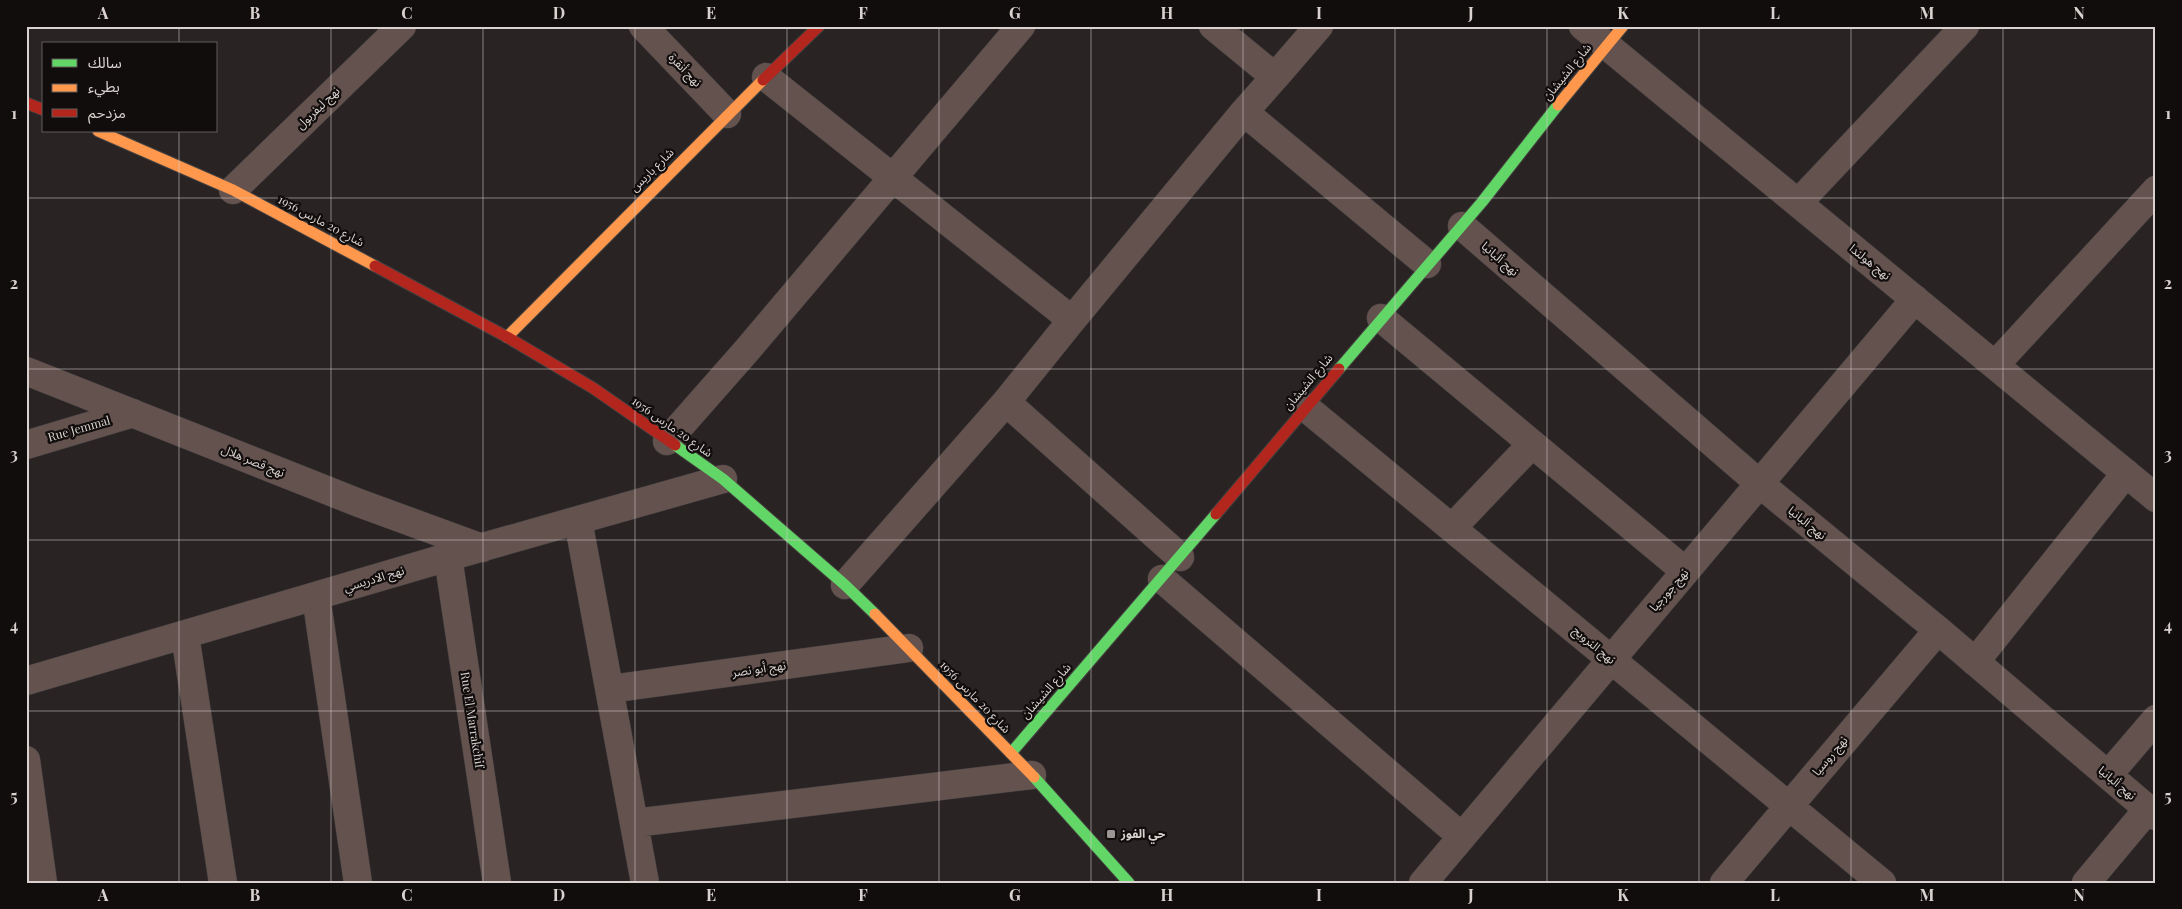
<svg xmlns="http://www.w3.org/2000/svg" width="2182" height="909" viewBox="0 0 2182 909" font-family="'Playfair Display','Noto Sans Arabic',serif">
  <rect width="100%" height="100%" fill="#292423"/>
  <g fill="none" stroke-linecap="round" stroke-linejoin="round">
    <g stroke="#444140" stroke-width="29">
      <path id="street" d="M643,26L727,114
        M1583,26L2156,498
        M766,77L1072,320L1006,402L845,585
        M1275,77L1319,26
        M1244,112L1427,264
        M233,190L402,26
        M1798,203L1965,26
        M1462,226L1760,484L1938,630L2156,816
        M1381,318L1685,571
        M1072,320L1244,112L1275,77L1213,26
        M1995,365L2156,190
        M26,371L359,503L482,548
        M1006,402L1180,557
        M1305,407L1882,883
        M667,441L748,349L1021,26
        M26,445L133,413
        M578,520L645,883
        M1452,528L1532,444
        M448,557L497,883
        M1162,579L1461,836
        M316,596L358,883
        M185,635L223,883
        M1975,662L2126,473
        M26,681L448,557L723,479
        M610,689L909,648
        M26,760L43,883
        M2108,775L2156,719
        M634,823L1032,775
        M1423,883L1915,299
        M1724,883L1938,630
        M2086,883L2148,809"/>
    </g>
    <g stroke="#444140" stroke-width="13">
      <path id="fast" d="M1339,369L1482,202L1558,105
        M675,445L723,479L845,585L875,614
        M1011,753L1216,514
        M1034,777L1129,883"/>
    </g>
    <g stroke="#444140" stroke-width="13">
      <path id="slow" d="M1558,105L1623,26
        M98,131L233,190L375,266
        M507,337L763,80
        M875,614L1034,777"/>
    </g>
    <g stroke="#444140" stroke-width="13">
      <path id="jam" d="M763,80L819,26
        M26,103L44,110
        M375,266L507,337L593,388L675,445
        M1216,514L1339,369"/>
    </g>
    <use href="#street" stroke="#64524f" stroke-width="28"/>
    <use href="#fast" stroke="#63d668" stroke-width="11"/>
    <use href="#slow" stroke="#ff974d" stroke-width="11"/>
    <use href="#jam" stroke="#b3261e" stroke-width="11"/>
  </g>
  <path fill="none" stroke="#d9d2d1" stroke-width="1" stroke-opacity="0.55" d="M179,26V44M331,26V883M483,26V883M635,26V883M787,26V883M939,26V883M1091,26V883M1243,26V883M1395,26V883M1547,26V883M1699,26V883M1851,26V883M2003,26V883M179,131V883M26,198H2156M26,369H2156M26,540H2156M26,711H2156"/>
  <rect fill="#9b9594" stroke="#110d0c" stroke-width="2" x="1106" y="829" width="10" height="10" rx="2.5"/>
  <g text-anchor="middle" stroke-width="4.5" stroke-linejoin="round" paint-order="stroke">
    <g font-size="12" fill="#d9d2d1" stroke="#110d0c">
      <text transform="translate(685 70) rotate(46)" y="4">نهج أنقرة</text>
      <text transform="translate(1567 72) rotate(-51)" y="4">شارع الشيشان</text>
      <text transform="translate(318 108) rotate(-44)" y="4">نهج ليفربول</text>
      <text transform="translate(652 170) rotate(-45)" y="4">شارع باريس</text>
      <text transform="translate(321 221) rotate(28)" y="4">شارع 20 مارس 1956</text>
      <text transform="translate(1500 259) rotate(41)" y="4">نهج ألبانيا</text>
      <text transform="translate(1870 262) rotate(39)" y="4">نهج هولندا</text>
      <text transform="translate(1308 382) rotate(-50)" y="4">شارع الشيشان</text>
      <text transform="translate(672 427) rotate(35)" y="4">شارع 20 مارس 1956</text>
      <text transform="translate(79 429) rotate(-16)" y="4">Rue Jemmal</text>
      <text transform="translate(253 461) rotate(22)" y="4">نهج قصر هلال</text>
      <text transform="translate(1807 523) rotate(39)" y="4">نهج ألبانيا</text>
      <text transform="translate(374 579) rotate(-17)" y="4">نهج الادريسي</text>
      <text transform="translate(1669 590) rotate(-49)" y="4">نهج جورجيا</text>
      <text transform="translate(1594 645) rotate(40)" y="4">نهج النرويج</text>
      <text transform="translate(759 669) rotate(-8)" y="4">نهج أبو نصر</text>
      <text transform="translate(1046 691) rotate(-49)" y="4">شارع الشيشان</text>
      <text transform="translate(975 697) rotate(46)" y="4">شارع 20 مارس 1956</text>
      <text transform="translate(472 720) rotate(81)" y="4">Rue El Marrakchif</text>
      <text transform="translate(1830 756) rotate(-50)" y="4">نهج روسيا</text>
      <text transform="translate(2117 783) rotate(40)" y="4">نهج ألبانيا</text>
    </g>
    <g font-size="12" font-weight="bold" fill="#d9d2d1" stroke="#110d0c" text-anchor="start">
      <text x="1121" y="838">حي الفوز</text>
    </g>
  </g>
  <rect width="2182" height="909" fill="none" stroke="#110d0c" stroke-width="55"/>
  <rect x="42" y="42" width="175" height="90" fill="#110d0c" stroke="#615c5b"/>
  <rect x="52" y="59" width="25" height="8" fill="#63d668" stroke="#615c5b"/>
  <text x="88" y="68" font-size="15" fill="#d9d2d1">سالك</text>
  <rect x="52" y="84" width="25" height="8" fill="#ff974d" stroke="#615c5b"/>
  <text x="88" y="92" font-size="15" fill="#d9d2d1">بطيء</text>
  <rect x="52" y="109" width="25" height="8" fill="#b3261e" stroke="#615c5b"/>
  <text x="88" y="118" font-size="15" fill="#d9d2d1">مزدحم</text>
  <rect x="28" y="28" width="2126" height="854" fill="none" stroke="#d9d2d1" stroke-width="2"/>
  <g font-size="16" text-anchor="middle" font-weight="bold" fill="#d9d2d1">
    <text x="103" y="19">A</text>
    <text x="255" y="19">B</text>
    <text x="407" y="19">C</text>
    <text x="559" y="19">D</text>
    <text x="711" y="19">E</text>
    <text x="863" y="19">F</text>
    <text x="1015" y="19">G</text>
    <text x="1167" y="19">H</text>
    <text x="1319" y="19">I</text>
    <text x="1471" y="19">J</text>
    <text x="1623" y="19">K</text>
    <text x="1775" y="19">L</text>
    <text x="1927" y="19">M</text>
    <text x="2079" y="19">N</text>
    <text x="14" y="119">1</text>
    <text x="2168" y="119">1</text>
    <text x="14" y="289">2</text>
    <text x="2168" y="289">2</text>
    <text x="14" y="460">3</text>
    <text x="2168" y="460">3</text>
    <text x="14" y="631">4</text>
    <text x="2168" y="631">4</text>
    <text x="14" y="802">5</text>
    <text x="2168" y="802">5</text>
    <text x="103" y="901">A</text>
    <text x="255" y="901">B</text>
    <text x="407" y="901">C</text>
    <text x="559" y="901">D</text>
    <text x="711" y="901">E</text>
    <text x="863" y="901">F</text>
    <text x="1015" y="901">G</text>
    <text x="1167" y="901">H</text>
    <text x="1319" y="901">I</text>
    <text x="1471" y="901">J</text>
    <text x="1623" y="901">K</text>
    <text x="1775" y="901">L</text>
    <text x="1927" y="901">M</text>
    <text x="2079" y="901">N</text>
  </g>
</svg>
